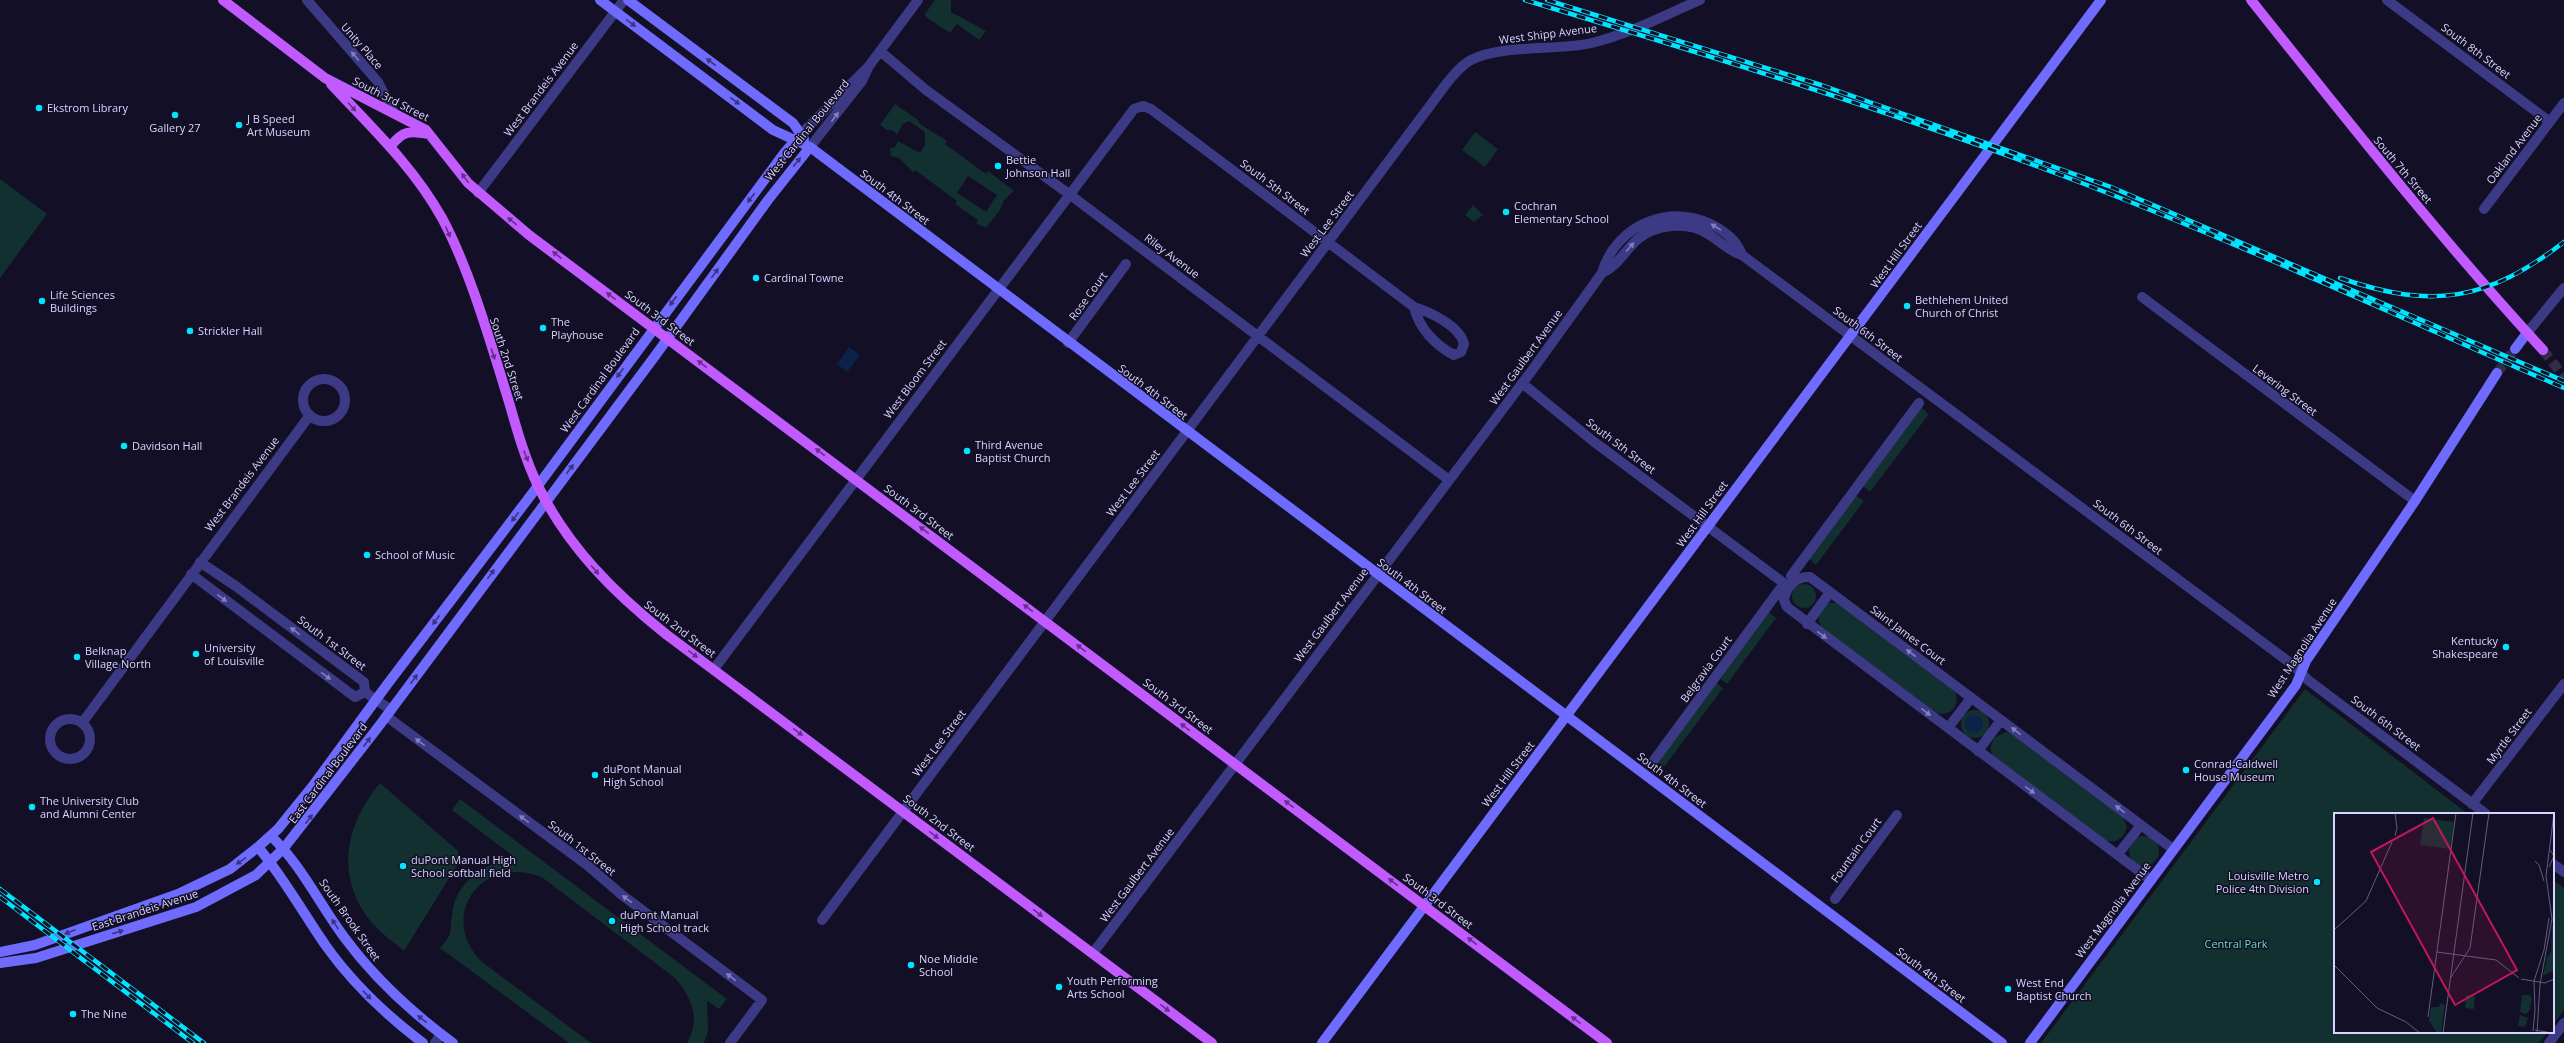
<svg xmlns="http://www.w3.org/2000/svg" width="2564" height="1043" viewBox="0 0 2564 1043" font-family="'Open Sans',sans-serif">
  <rect width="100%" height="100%" fill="#130f26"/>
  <path fill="#12302f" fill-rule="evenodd" d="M935,0H951V12L986,31L979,40L957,24L950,33L926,17L925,14Z
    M895,104L918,120L920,124L947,141L945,144L986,174L988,171L1014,191L1004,200L1000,210L986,228L976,223L978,220L955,204L957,201L915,170L913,172L899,158L891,156L890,148L895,147L898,141L920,153L925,145V132L909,121L903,124L897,135L894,131L887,130L880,125ZM968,176L997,195L986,212L957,193Z
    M1475,132L1498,149L1485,167L1462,150Z
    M0,179L47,214L0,278Z
    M1473,205L1483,215L1474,222L1465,215Z
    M1919,406L1929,414L1870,492L1861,484Z
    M1854,494L1864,501L1816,565L1807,557Z
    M1792 596a12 12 0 1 1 24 0a12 12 0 1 1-24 0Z
    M1828,603H1837L1955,692C1961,705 1951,717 1937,713L1821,627L1818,616L1823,606Z
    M1767,611L1776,618L1727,684L1718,677Z
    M1715,682L1723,688L1664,767L1656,761Z
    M2305,689L2468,814H2335V1032H2548L2539,1043H2041Z
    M1961 724a14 14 0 1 1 28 0a14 14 0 1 1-28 0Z
    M2006,732L2012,734L2123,817L2127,827C2124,838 2117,843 2106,841L1993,756L1990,748L1994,738Z
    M380,783L458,851L459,862L404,951C393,942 381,933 372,923C334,878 345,825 380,783Z
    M460,799L727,999L719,1009L707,1001L708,1031L704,1043H687C701,1019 692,998 675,978L543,878C483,852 436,916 482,962L591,1043H569L440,948C454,932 449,934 452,915C456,880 483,867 513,856L452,810Z
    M2129 851a15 15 0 1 1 30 0a15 15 0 1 1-30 0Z
    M2553,880L2564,888V1010L2553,1025Z"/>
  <path fill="#0c2248" d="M849,347L860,355L847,372L837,364Z
    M1965 724a9 9 0 1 1 18 0a9 9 0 1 1-18 0Z"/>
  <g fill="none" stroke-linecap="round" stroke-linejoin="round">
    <path stroke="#312d47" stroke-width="10" stroke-dasharray="10 5" stroke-linecap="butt" d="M2497,373L2515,349"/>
    <path stroke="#312d47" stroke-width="10" stroke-dasharray="10 5" stroke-linecap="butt" d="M2543,350L2564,377"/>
    <path stroke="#3d3a85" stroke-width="10" d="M307,0L378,82L393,111
      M2387,0L2550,122
      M880,51L926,90L1069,194L1449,480
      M869,66L918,0
      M801,134L869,66L862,81L810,147
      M478,193L624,0
      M2484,209L2564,103
      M1602,273C1618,266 1625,250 1638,239C1656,224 1688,221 1708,234C1720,241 1728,251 1742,255L2293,665L2308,680L2486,814
      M2142,297L2415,501
      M2527,333L2564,288
      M1068,343L1126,264
      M303 400a21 21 0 1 1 42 0a21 21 0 1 1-42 0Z
      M1522,383L1593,441L1789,587
      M200,562L237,587L364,682L365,692
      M191,574L355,697L365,692
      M1791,576L1919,403
      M1807,624L1830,592
      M714,669L1134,109L1143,106L1151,109L1414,307C1419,328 1435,345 1454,355L1461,352L1464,344C1460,326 1430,312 1414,307
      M365,692L391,710
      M386,716L587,865L622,895L762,1000L730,1043
      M50 739a20 20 0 1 1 40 0a20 20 0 1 1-40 0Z
      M82,723L310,415
      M1948,728L1971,698
      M1978,751L2001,720
      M1652,763L1780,589
      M2472,804L2564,684
      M2118,854L2141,825
      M2553,864L2564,872
      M2151,880L1787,607L1784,600C1786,587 1796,576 1810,577L2173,849
      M1835,899L1897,815
      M822,920L1423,115C1435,100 1455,68 1471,60C1503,44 1557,51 1592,43C1629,34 1665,15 1700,0
      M1093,953L1533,369L1602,273C1616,223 1674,201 1718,228C1729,235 1737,242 1742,255
      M435,1043L441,1034
      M2549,1043L2564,1023"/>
    <path stroke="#6f6bff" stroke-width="10" d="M600,0L773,130L810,147L2002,1043
      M628,0L793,123L804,139
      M2515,349L2527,333
      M271,836C301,865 319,903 344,937C375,979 411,1012 453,1043
      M258,847C284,878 303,913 326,946C353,984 386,1015 423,1043
      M0,952L35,945L178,894L230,869L258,847L278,829L312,787L386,686L531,495L785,152L801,134
      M0,963L36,958L196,907L256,875L284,848L379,726L655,356L768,200L810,147
      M1322,1043L2101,0
      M2030,1043L2296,685L2306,661L2415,501L2497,373"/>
    <path stroke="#c25bff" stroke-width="10" d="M223,0L325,78L426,130L468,183L529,235L1607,1043
      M2251,0C2346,119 2440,238 2543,350
      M331,84C371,127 413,166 442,218C470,270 491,344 509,402C517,430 525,459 538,486C568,547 614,593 667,635L1212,1043
      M391,146C403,130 410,131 429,134"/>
    <g stroke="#00e5ff" stroke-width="4.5">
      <path id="rail" d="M1525,0C1707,55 1888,110 2066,177C2235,241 2399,317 2564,388
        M1547,0L1821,85L2111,187L2564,381
        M2340,278C2433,310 2487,301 2564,242
        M0,889L204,1043
        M0,897L193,1043"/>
    </g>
    <use href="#rail" stroke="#130f26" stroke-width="3" stroke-dasharray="9" stroke-linecap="butt"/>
  </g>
  <defs><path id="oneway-solid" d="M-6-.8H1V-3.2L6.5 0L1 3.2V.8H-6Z"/></defs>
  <g fill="#38347d">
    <use href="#oneway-solid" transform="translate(631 23) rotate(37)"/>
    <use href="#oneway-solid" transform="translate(711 62) rotate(-143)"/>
    <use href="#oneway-solid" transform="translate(735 101) rotate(36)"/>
    <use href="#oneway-solid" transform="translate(797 162) rotate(-52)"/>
    <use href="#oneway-solid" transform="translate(751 198) rotate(127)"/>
    <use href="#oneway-solid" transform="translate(715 273) rotate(-54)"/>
    <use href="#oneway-solid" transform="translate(673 301) rotate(127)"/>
    <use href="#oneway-solid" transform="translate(620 373) rotate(126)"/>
    <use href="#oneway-solid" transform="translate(570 469) rotate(-53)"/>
    <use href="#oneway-solid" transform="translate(515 517) rotate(127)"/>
    <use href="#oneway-solid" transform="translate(491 574) rotate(-54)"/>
    <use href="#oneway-solid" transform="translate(436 620) rotate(127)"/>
    <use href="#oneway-solid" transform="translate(414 679) rotate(-53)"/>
    <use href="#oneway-solid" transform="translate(367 742) rotate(-53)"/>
    <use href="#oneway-solid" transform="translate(309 819) rotate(-53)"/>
    <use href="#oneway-solid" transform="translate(241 861) rotate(145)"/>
    <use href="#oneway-solid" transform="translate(335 924) rotate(-123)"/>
    <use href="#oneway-solid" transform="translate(70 932) rotate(159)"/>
    <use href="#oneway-solid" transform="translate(118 932) rotate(-18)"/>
    <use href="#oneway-solid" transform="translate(367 995) rotate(47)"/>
    <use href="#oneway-solid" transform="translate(422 1019) rotate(-142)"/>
  </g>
  <g fill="#837fbc">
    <use href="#oneway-solid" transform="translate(355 56) rotate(-131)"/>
    <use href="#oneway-solid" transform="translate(835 117) rotate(-53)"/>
    <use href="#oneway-solid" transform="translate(1716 227) rotate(-148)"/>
    <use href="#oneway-solid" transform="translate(1630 247) rotate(-48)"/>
    <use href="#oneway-solid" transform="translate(222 598) rotate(37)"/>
    <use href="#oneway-solid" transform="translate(295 631) rotate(-143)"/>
    <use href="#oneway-solid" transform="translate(1822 635) rotate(37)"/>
    <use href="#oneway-solid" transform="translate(1911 653) rotate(-143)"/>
    <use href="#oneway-solid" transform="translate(326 676) rotate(36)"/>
    <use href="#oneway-solid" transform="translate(1926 712) rotate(37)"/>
    <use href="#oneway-solid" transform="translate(2016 731) rotate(-143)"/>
    <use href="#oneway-solid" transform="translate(420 742) rotate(-143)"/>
    <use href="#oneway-solid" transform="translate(2030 790) rotate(36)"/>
    <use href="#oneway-solid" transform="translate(2120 809) rotate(-143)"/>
    <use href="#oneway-solid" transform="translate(524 819) rotate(-143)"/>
    <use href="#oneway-solid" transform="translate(627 899) rotate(-143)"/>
    <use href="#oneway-solid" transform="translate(731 977) rotate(-143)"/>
  </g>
  <g fill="#623188">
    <use href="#oneway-solid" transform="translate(352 107) rotate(48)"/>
    <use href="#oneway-solid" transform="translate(465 178) rotate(-127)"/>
    <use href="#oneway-solid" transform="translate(512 221) rotate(-141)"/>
    <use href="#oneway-solid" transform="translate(448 232) rotate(66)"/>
    <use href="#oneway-solid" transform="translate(557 255) rotate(-143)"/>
    <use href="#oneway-solid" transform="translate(611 296) rotate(-143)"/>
    <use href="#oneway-solid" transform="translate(493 354) rotate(71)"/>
    <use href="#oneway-solid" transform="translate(702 364) rotate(-143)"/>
    <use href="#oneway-solid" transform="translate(820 452) rotate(-143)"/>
    <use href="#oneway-solid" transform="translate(526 456) rotate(68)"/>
    <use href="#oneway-solid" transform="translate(924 530) rotate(-143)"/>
    <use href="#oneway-solid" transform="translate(595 570) rotate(49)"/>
    <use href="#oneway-solid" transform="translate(1028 608) rotate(-143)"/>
    <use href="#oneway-solid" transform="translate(1081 648) rotate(-143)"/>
    <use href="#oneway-solid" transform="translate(693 654) rotate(36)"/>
    <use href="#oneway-solid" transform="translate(1185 727) rotate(-143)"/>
    <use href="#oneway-solid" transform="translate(798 732) rotate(37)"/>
    <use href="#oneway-solid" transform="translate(1289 804) rotate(-143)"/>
    <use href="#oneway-solid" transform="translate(934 835) rotate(37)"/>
    <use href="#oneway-solid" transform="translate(1393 882) rotate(-143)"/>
    <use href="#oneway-solid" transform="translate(1038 913) rotate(37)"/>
    <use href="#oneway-solid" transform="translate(1472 941) rotate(-143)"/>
    <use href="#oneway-solid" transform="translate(1165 1008) rotate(37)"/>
    <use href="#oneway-solid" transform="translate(1576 1020) rotate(-143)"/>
  </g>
  <g fill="#00e5ff" stroke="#130f26" stroke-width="1.5">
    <circle cx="39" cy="108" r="4"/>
    <circle cx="175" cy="115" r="4"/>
    <circle cx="239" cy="125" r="4"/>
    <circle cx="998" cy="166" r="4"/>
    <circle cx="1506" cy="212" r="4"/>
    <circle cx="756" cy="278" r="4"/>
    <circle cx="42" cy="301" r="4"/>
    <circle cx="1907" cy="306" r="4"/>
    <circle cx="543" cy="328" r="4"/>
    <circle cx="190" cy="331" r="4"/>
    <circle cx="124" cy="446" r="4"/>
    <circle cx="967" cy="451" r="4"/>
    <circle cx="367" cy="555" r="4"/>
    <circle cx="2506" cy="647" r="4"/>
    <circle cx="196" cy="654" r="4"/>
    <circle cx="77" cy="657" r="4"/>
    <circle cx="2186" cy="770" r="4"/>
    <circle cx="595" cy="775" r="4"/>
    <circle cx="32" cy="807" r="4"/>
    <circle cx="403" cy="866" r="4"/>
    <circle cx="2317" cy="882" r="4"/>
    <circle cx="612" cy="921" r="4"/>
    <circle cx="911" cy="965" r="4"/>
    <circle cx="1059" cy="987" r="4"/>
    <circle cx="2008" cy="989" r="4"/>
    <circle cx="73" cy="1014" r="4"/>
  </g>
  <g text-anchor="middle" stroke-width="3" stroke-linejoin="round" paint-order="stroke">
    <g font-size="11" fill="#d9d4ff" stroke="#130f26">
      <text transform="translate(1548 34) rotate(-7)" y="4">West Shipp Avenue</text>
      <text transform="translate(362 46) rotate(49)" y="4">Unity Place</text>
      <text transform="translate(2476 51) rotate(37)" y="4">South 8th Street</text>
      <text transform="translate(541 89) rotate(-53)" y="4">West Brandeis Avenue</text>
      <text transform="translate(391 99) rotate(27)" y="4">South 3rd Street</text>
      <text transform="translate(807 130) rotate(-51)" y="4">West Cardinal Boulevard</text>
      <text transform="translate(2514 149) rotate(-53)" y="4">Oakland Avenue</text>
      <text transform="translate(2403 170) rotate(50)" y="4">South 7th Street</text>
      <text transform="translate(1275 187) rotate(37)" y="4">South 5th Street</text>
      <text transform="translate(895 197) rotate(37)" y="4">South 4th Street</text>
      <text transform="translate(1327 224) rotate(-53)" y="4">West Lee Street</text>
      <text transform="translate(1896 255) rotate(-54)" y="4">West Hill Street</text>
      <text transform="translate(1172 256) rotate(37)" y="4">Riley Avenue</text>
      <text transform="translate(1088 296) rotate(-54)" y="4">Rose Court</text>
      <text transform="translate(660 318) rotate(37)" y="4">South 3rd Street</text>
      <text transform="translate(1868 334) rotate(37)" y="4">South 6th Street</text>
      <text transform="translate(1526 357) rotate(-54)" y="4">West Gaulbert Avenue</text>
      <text transform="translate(507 359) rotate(72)" y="4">South 2nd Street</text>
      <text transform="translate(915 379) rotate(-53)" y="4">West Bloom Street</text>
      <text transform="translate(600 380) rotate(-54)" y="4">West Cardinal Boulevard</text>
      <text transform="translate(2285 390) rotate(37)" y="4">Levering Street</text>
      <text transform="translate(1153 392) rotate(37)" y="4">South 4th Street</text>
      <text transform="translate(1621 446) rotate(37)" y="4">South 5th Street</text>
      <text transform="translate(1133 483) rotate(-53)" y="4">West Lee Street</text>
      <text transform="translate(242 484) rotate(-53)" y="4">West Brandeis Avenue</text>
      <text transform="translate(919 512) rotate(37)" y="4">South 3rd Street</text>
      <text transform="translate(1702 514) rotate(-54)" y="4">West Hill Street</text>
      <text transform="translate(2128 527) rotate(37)" y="4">South 6th Street</text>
      <text transform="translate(1412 586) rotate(37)" y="4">South 4th Street</text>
      <text transform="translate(1331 615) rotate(-53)" y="4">West Gaulbert Avenue</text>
      <text transform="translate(680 629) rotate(37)" y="4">South 2nd Street</text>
      <text transform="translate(1908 635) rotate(37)" y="4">Saint James Court</text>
      <text transform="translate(332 643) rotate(37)" y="4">South 1st Street</text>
      <text transform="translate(2302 648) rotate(-57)" y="4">West Magnolia Avenue</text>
      <text transform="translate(1706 669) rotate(-54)" y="4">Belgravia Court</text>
      <text transform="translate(1178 706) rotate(37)" y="4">South 3rd Street</text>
      <text transform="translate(2386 723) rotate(37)" y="4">South 6th Street</text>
      <text transform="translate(2509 736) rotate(-53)" y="4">Myrtle Street</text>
      <text transform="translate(939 743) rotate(-53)" y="4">West Lee Street</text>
      <text transform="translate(328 773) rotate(-53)" y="4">East Cardinal Boulevard</text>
      <text transform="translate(1508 774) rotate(-53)" y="4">West Hill Street</text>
      <text transform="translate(1672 780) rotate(37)" y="4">South 4th Street</text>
      <text transform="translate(939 823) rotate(37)" y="4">South 2nd Street</text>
      <text transform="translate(582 848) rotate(38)" y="4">South 1st Street</text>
      <text transform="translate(1856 850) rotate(-54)" y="4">Fountain Court</text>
      <text transform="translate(1137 875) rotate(-53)" y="4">West Gaulbert Avenue</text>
      <text transform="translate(1438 901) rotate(37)" y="4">South 3rd Street</text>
      <text transform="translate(145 910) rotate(-18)" y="4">East Brandeis Avenue</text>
      <text transform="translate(2113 910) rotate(-53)" y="4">West Magnolia Avenue</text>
      <text transform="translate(350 920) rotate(55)" y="4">South Brook Street</text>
      <text transform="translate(1931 975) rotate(37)" y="4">South 4th Street</text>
    </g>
    <g font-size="11" fill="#d9d4ff" stroke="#130f26" text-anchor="start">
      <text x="47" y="112">Ekstrom Library</text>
      <text x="247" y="123">J B Speed<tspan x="247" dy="13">Art Museum</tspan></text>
      <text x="175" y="132" text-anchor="middle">Gallery 27</text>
      <text x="1006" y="164">Bettie<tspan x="1006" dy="13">Johnson Hall</tspan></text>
      <text x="1514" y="210">Cochran<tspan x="1514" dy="13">Elementary School</tspan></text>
      <text x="764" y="282">Cardinal Towne</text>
      <text x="50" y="299">Life Sciences<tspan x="50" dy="13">Buildings</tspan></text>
      <text x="1915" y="304">Bethlehem United<tspan x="1915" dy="13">Church of Christ</tspan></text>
      <text x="551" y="326">The<tspan x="551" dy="13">Playhouse</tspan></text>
      <text x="198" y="335">Strickler Hall</text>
      <text x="975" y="449">Third Avenue<tspan x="975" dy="13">Baptist Church</tspan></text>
      <text x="132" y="450">Davidson Hall</text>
      <text x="375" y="559">School of Music</text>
      <text x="2498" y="645" text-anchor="end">Kentucky<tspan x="2498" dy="13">Shakespeare</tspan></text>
      <text x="204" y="652">University<tspan x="204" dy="13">of Louisville</tspan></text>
      <text x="85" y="655">Belknap<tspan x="85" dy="13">Village North</tspan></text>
      <text x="2194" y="768">Conrad-Caldwell<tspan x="2194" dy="13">House Museum</tspan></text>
      <text x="603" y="773">duPont Manual<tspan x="603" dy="13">High School</tspan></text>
      <text x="40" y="805">The University Club<tspan x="40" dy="13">and Alumni Center</tspan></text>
      <text x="411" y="864">duPont Manual High<tspan x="411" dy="13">School softball field</tspan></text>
      <text x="2309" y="880" text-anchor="end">Louisville Metro<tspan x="2309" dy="13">Police 4th Division</tspan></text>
      <text x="620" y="919">duPont Manual<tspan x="620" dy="13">High School track</tspan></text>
      <text x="919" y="963">Noe Middle<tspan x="919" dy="13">School</tspan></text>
      <text x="1067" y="985">Youth Performing<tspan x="1067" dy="13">Arts School</tspan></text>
      <text x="2016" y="987">West End<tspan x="2016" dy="13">Baptist Church</tspan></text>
      <text x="81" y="1018">The Nine</text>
    </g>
    <g font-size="11" fill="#5fe0c0" stroke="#130f26">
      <text x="2236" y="948">Central Park</text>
    </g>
  </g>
  <g transform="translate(2334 813)">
    <rect width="220" height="220" fill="#130f26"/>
    <path d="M90,5L120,9L116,36L86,32ZM218,113H220V157L209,163L213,144L217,139ZM132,182L141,183L140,196L131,195ZM188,182H195L198,185L196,197L192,201L186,199ZM106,190L111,192L107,220H103L95,208L97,194H105ZM186,202L194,205L191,214L184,213Z" fill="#12302f"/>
    <path fill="none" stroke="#625e7d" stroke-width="1" d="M61,23L63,15L61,0M201,48L205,52L210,68M215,54L220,43L216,37M0,117L32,88L58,29M103,139L162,147L185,165M0,152L43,195L72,209L86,220M117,164L136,135L155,0M187,166L211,170L220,166M94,204L122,0M201,217L218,220M199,218L201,198L200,168L210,137L215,105M109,220L139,0M203,220L206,171L218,106L212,63L220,0"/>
    <path fill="#c2185b" fill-opacity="0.15" stroke="#c2185b" stroke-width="2" d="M99,5L183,157L121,192L37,39Z"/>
    <rect width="220" height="220" fill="none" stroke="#d9d4ff" stroke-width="2"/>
  </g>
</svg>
